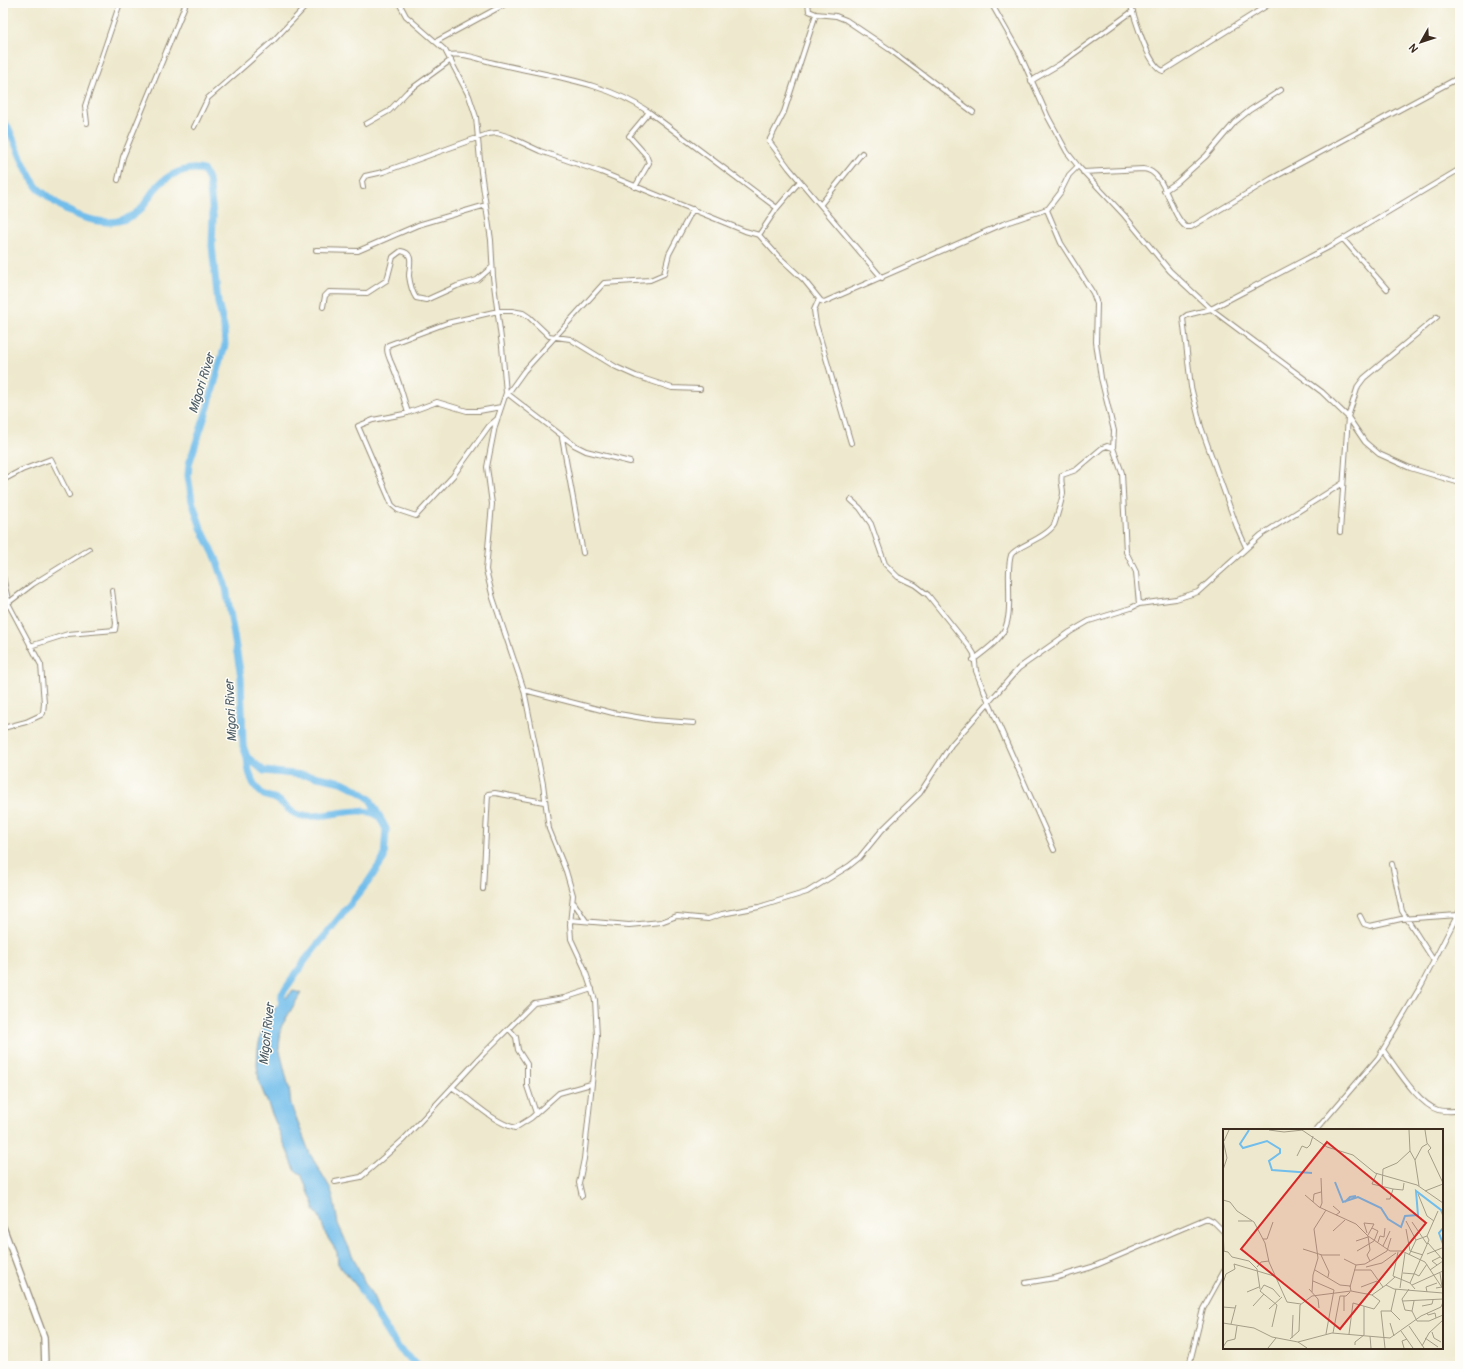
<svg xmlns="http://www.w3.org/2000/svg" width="1463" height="1369" viewBox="0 0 1463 1369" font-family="Pangolin,sans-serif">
  <rect width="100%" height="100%" fill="#fdfcf7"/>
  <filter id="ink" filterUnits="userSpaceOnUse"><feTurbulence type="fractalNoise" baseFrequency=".025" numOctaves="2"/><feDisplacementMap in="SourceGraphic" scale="8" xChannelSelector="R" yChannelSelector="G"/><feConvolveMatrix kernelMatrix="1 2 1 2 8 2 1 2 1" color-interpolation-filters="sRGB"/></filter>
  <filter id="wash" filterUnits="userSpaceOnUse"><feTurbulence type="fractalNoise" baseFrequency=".012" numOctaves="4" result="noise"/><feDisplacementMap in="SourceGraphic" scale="16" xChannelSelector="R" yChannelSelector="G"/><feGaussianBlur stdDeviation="0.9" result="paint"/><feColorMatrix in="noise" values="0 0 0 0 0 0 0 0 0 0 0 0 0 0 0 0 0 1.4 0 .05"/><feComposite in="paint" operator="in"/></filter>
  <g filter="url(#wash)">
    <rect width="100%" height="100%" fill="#eee9ce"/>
    <path fill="#71bdeb" stroke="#567484" d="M293,991L301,993L281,1027L280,1038L279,1047L289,1088L291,1105L310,1154L329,1186L333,1196L338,1224L364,1281L374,1298L379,1313L338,1264L337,1252L326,1235L319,1216L314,1210V1205L301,1174L295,1170L259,1082L257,1065L258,1048L264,1018Z"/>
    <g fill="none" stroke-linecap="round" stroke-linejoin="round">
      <path stroke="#71bdeb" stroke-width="7" d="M3,122L8,127C17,147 24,169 37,187C41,192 47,195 51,199C74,218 115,234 141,209C146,203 150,195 155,189C166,175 186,166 203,170L209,180L213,216L212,246L218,303L224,327L225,345L208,407L189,464L188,476L192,501L201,528L216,558L226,588L241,677L243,746L247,757L264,771L313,776L342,782L356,789L370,799L386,829L384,858L368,882L306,959L282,994L281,1010
        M247,757C248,771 251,786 264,795C267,797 272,797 276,799C284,803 289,812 298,815C321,821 362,802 380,817
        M361,1290L398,1348L418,1366"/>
    </g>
  </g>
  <g filter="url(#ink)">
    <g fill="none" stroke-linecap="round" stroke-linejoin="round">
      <g stroke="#948a76" stroke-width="6">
        <path id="minor" d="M399,3L406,16L445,50L469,96L476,117L481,172L491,240L493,277L502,346L506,393L495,426L487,467L492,504L486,570L493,598L524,690L543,784L549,829L566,871L573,895L570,924L571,939L584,967L595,1000L597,1036L584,1159L579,1183L582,1196
          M808,3L809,11L816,14L784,112L769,141L789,168L882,278
          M991,3L1019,52L1048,117L1067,152L1078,166L1124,215L1170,271L1211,309L1322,392L1348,417L1365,442L1379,454L1410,468L1460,483
          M1130,3C1135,18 1148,66 1163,71L1271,3
          M816,14L836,16L846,20L889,49L973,112
          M437,41L507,3
          M448,55C466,52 482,61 499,64C549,76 606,82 649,112L777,208
          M1031,81L1060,64L1133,11
          M87,123L85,106L120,3
          M366,124L389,111L407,92L451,60
          M194,127L208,98L274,40L309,3
          M1078,166L1069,175L1060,193L1047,210L1061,243L1093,293L1097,304L1096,342L1101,378L1114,431L1113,448L1122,473L1126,552L1136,572L1139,604
          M1083,172L1143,169C1166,170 1169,214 1186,227H1191L1271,179L1460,77
          M118,180L123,157L186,3
          M363,187L362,181L365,176L383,172L488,134L497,133L510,137L540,151L601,172L745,231L759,235
          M635,187L649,163L646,155L629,136L649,112
          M1164,191L1176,183L1206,156L1235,122L1250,110L1281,90
          M821,204L862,153
          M759,235L778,256L804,280L821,301L824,302L1003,224L1047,209
          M759,235L777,208L800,181
          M1343,239L1387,289
          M316,250L358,251L418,225L486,205
          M819,299L814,310L816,324L851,443
          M323,307L325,296L329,292L367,293L387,280L393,257L401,251C415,253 409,266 409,276C410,283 412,292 416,298L426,300L457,286L477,280L492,267
          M508,394L574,445L586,451L630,462
          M506,396L524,371L604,283L650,280L664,274L669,254L693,209
          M408,413C402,393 399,379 390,360C388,355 386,350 388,345L447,323L498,311H512L523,313L529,317L549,336L570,339L616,367L636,376L672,388L700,389
          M497,419L489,426L453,476L416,516L398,510L392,505L358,426L373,420L404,414L437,402L467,411H479L501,407
          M562,438L583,553
          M3,480L22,470L51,459L69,495
          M851,500L860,508L871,524L885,564L898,577L915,585L928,595L971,649L974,654L976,671L983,689L1054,850
          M1340,532L1348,417L1358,386L1364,378L1437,317
          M1246,547L1237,527L1201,427L1191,387L1183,318L1187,315L1211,309L1329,247L1460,169
          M3,576L9,605L41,665L44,703L43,713L41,715L26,722L3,728
          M8,603L33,584L89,549
          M3,607L9,605
          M30,646L68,634L115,630L116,623L112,590
          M973,660C1008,634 1010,629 1009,586C1009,576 1008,565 1011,555C1016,546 1045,539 1054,525C1055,523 1063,496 1063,493C1063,486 1060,481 1062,475L1076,470L1102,448L1107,446L1113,448
          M524,690L613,713L654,720L694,723
          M1392,864L1402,911L1434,961
          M483,889L488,794L495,793L544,802
          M574,903L586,921
          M1360,916L1364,924L1370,926L1401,919L1458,915
          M570,920L629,925L661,922L677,916L708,919L722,914L759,907L807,892L849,866L859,858L882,830L920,793L951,745L1019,668L1070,632L1089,621L1131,608L1139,604L1176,599L1198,592L1261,535L1343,483
          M509,1029L516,1037L518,1050L527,1064V1086L536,1113
          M1383,1050C1396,1067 1418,1104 1438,1110C1445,1112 1453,1111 1460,1111
          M453,1088C473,1101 491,1121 515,1128L531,1118L559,1093L591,1084
          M1316,1130L1378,1058L1422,984L1460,910
          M335,1182L361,1177L384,1157L403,1140L484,1053L534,1003L564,998L592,989
          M1025,1283L1055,1278L1092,1267L1207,1218L1213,1221L1224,1232
          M1189,1366L1203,1309L1224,1271"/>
      </g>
      <g stroke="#948a76" stroke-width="8">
        <path id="tertiary" d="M3,1227L44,1337L45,1366"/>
      </g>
      <use href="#minor" stroke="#fff" stroke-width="4"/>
      <use href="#tertiary" stroke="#fff" stroke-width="5.5"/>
    </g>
  </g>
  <g text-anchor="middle" stroke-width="3" stroke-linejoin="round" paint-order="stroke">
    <g font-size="13" font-style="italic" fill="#4e5d66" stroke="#fdfcf7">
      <text transform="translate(201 383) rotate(-73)" y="5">Migori River</text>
      <text transform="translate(230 711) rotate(-93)" y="5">Migori River</text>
      <text transform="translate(266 1034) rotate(-84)" y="5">Migori River</text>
    </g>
  </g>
  <g transform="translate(1223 1129)">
    <rect width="220" height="220" fill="#eee9ce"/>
    <path fill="none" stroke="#71bdeb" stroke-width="2" d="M26,1L17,15L20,19L44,12L57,20V24L46,32L49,41L89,44M112,53L120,73L135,68L158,79L165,90L178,98L182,87L195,86L193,62L218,81L220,86M122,73L127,68L133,67M220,99L216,104L220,115"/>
    <path fill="none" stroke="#a69d88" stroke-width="1" d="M46,1L61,3L80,1M79,1L104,18L130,26L152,44L194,56L220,74M186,1L187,22L192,31L196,57M202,1L204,14L208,19L205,22L220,54M0,11L4,29L0,41M1,12L6,1M74,27L79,17L84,19L87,16L90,7M192,31L199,18L204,15M154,44L149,55L170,60M159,59L160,40L174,34L187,22M202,62L220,55M195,65L204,87L211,92M82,66L96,78L133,95L145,107L167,122H179L202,133L220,160M163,70H167L170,60L180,61L181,54M0,71L7,73L14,82L31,93L42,114L46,133L64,173L78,175M90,73L91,65L98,63M110,77L117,83L113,86M97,79L99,74L98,49M15,92H29M183,92L193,111M189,93L204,115M183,100L187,122L200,126M0,102L1,122M110,102L122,91M144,104L141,94L151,95L145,106M145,107L147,121L144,126L147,132M40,110H44L50,93M133,112L145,108M155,113L157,107L161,108L162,99M205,114L220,131M160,117L167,102M80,120L99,126H117M0,122L5,123L9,128L26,132L34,140M134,122L151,112L155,102L149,99M175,123L170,147L187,154L192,160M204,125L219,119M98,126L106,143L105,148M186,126L193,111L204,107M121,130L133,136M214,136L209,132L217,128M34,138L38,133L46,132M143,138L159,134L173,124M34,140L37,160M92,141L117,156L127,157L128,162M131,141H148L160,158M207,141L220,132M180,144L192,145M192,145L196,147L204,135M90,152L111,161L103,205M0,154L3,145L12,140L11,135L51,147M187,154L206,111L204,107L215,82M163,156L172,148M189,156L220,142M127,158L133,136L142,135L164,122L168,109M138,158L154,152M177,159L182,124M213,159L219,158L217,144M86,160L95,170L96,179M186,160L179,170L182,181L189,182M24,163L36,158M89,163L90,146L95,129L91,100L103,81M204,163L203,158L214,154M121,167V182M180,172L220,170M191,172L189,182L194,192H206L220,186M30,177L41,165M199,177L209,175L210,171M0,178L12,179M46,180L59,168M168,182L177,191M204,184L205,186L212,184L213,189M0,194L31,199L49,208L75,213L84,219M167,194L171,207M8,195L13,176M186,197L201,219M49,198L54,176L37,162L41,156L50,160L57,168M178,202L190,219M209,203L211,209L218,213M110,204L117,167H123L127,163M126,205L130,174L151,180L157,172L149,166M147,207L148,219M69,209L70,186M202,209L215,218M67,210L76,202L77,176L89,167L128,162L149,166L163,156L171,160L220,164M75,213L109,204L167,209L198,187L218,178L220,173M132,216V213L141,206V177M199,217L206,204L220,191M0,218L4,212L12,210L14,197M45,219L53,209M162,219L158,182H168L173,160M181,219L179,212L184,210"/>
    <path fill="#d62828" fill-opacity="0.15" stroke="#d62828" stroke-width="2" d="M104,13L203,94L117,200L18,120Z"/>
    <rect width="220" height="220" fill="none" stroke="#3b2a1e" stroke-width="2"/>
  </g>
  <rect width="1463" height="1369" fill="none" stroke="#fdfcf7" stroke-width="16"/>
  <g transform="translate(1421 42) rotate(231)" stroke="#fdfcf7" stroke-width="3" paint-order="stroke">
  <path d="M0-3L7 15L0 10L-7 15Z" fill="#3b2a1e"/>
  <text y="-6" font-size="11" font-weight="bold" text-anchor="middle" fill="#3b2a1e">N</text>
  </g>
</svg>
